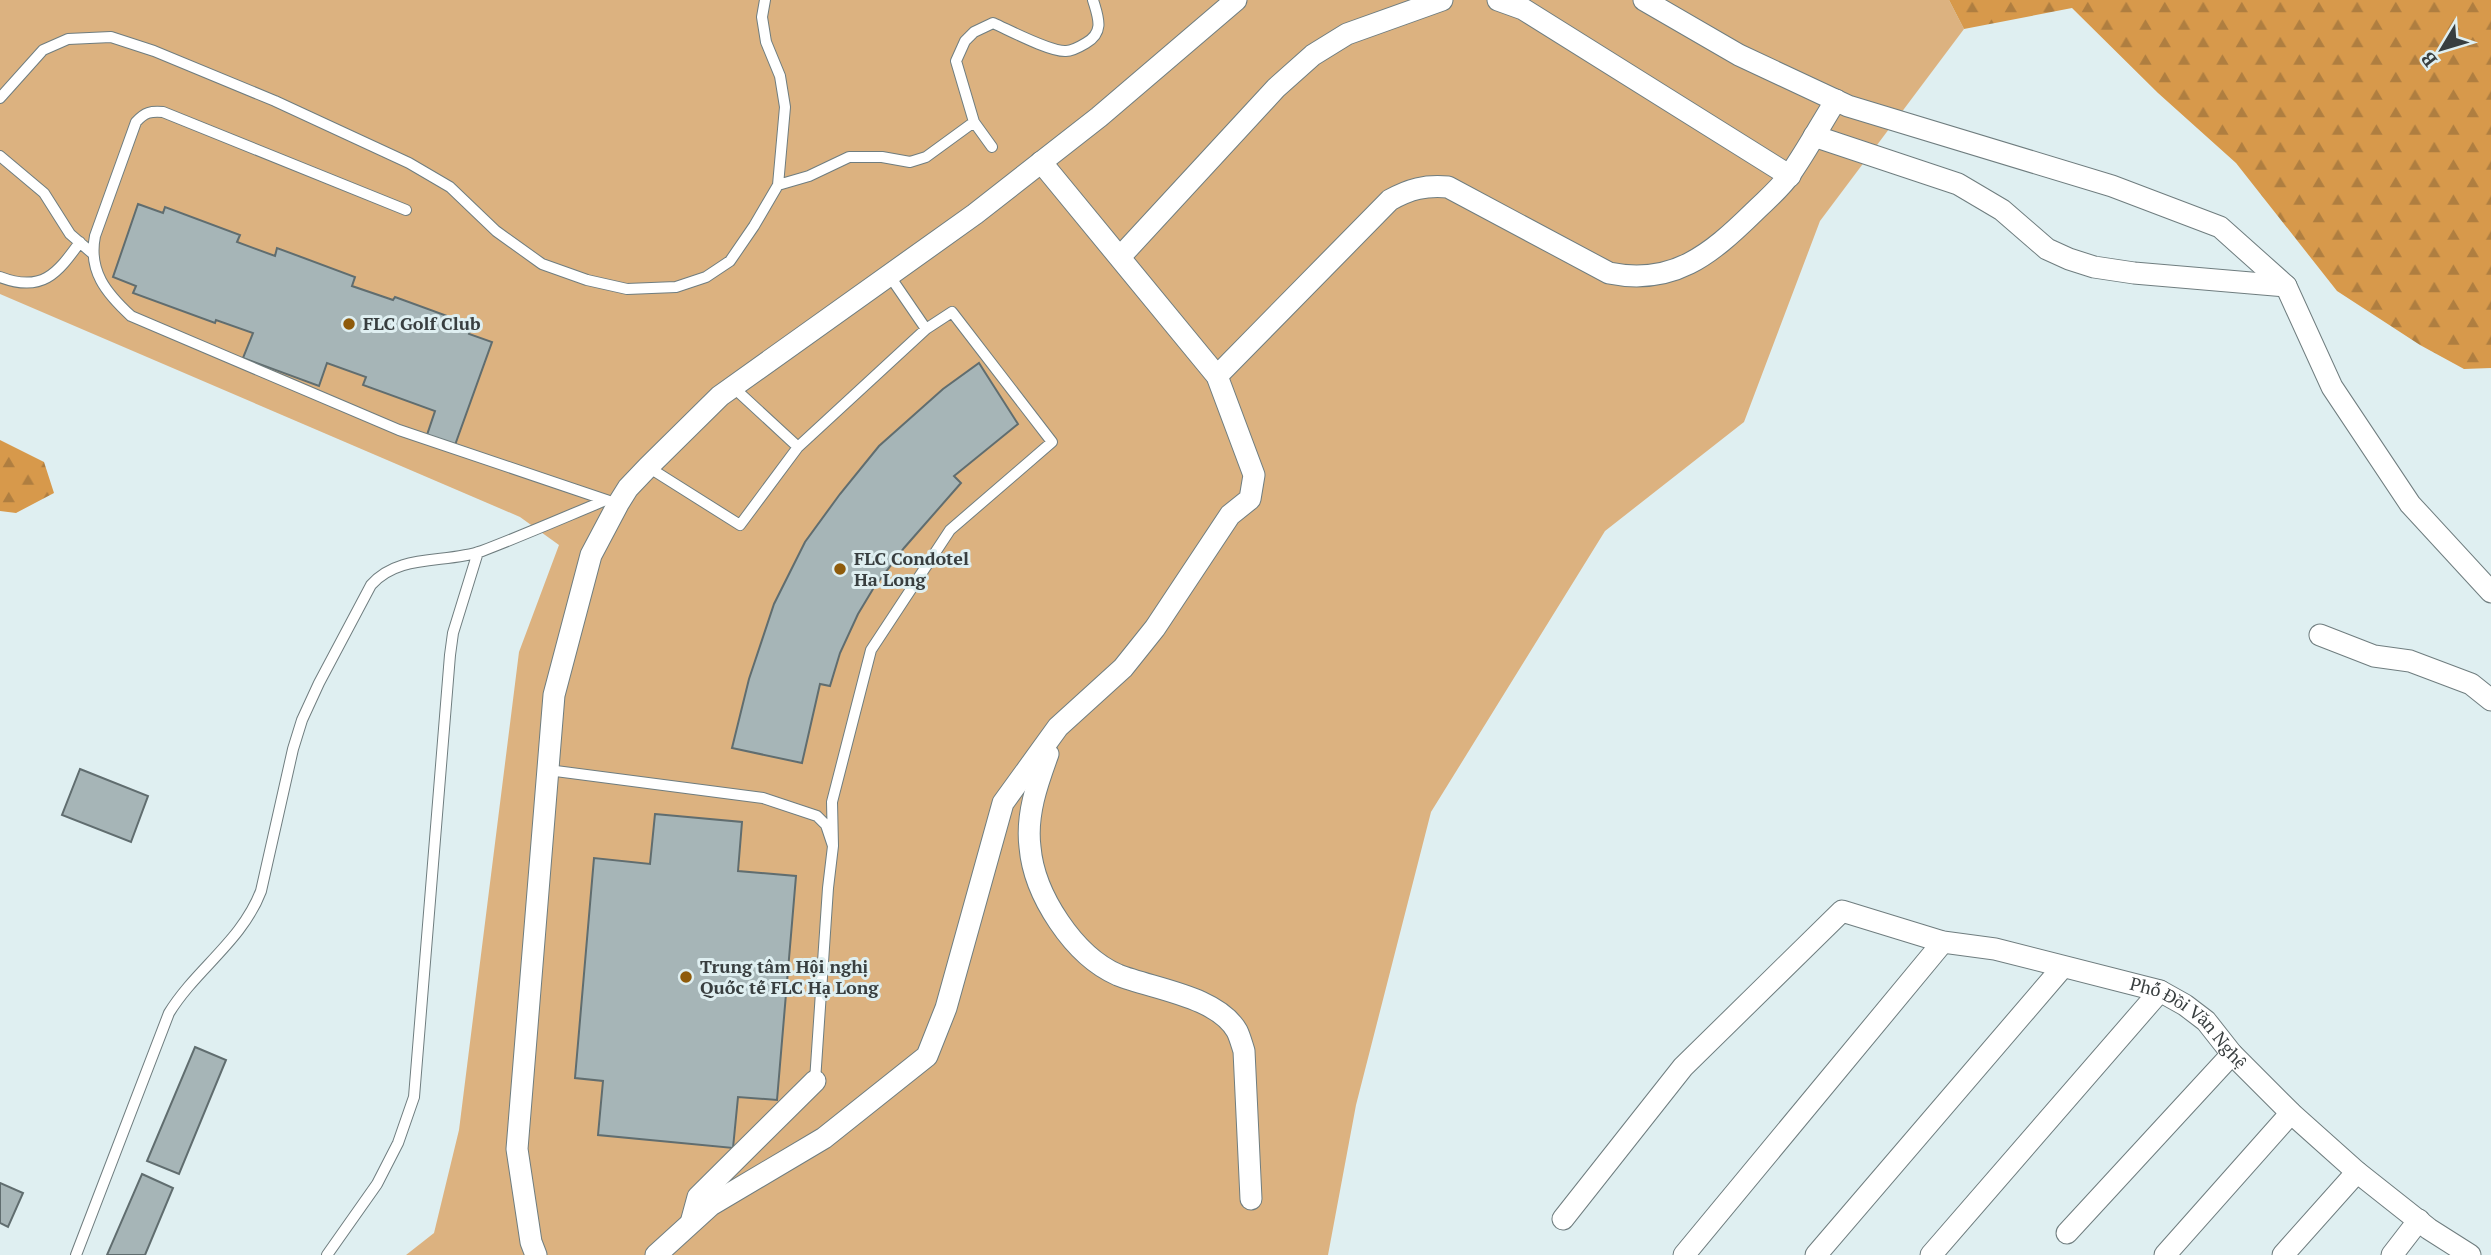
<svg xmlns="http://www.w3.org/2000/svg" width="2491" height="1255" viewBox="0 0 2491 1255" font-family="'PT Serif',serif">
  <defs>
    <pattern id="forest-firs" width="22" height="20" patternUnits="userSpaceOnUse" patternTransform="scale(1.75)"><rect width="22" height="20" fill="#d7994b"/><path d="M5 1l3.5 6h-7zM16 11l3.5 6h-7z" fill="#af7e40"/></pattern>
  </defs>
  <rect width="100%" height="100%" fill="#dfeff1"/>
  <path fill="#dcb280" d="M0,0H1949L1964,29L1820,221L1744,422L1605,531L1431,812L1356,1105L1328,1255H406L434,1233L459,1130L519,652L559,545L520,517L0,294Z"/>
  <path fill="url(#forest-firs)" d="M1949,0H2491V368L2464,369L2420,345L2337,291L2236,163L2158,93L2072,8L1964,29Z
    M0,440L44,462L54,493L16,513L0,511Z"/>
  <path fill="#a6b5b7" stroke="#606d6f" stroke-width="2" d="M138,204L163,213L165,207L240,235L237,242L275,256L277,248L355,277L352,286L393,300L395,297L472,325L469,334L492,342L455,445L427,435L435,411L363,385L366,377L327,363L319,386L243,358L253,333L216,320L215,323L133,293L136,286L113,277Z
    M979,363L1018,424L954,476L961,483L904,548L873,589L858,614L840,653L830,686L820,684L802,763L732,748L749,679L774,604L805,542L840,494L879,446L943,389Z
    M80,769L148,796L131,842L62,815Z
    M655,814L742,822L738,871L796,876L777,1100L738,1097L733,1148L598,1135L603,1081L575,1078L594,858L650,864Z
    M195,1047L226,1060L179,1174L147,1161Z
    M142,1174L173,1188L145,1255H107Z
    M0,1183L23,1193L8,1227L0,1223Z"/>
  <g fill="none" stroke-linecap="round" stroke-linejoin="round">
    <g stroke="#6f7d7f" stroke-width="12">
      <path id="lane" d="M0,98L43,50L68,39L111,37L154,51L275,101L409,163L450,187L496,231L542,264L587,280L627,289L676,287L706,277L730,261L754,226L778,185L785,107L780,76L766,42L762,17L765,0
        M992,147L974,122L956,61L965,41L974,32L993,23C1009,30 1050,52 1066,51C1072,51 1081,46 1086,43C1105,32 1098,17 1093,0
        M0,156L44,193L70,234L92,253
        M778,185L809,176L849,157H882L910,162L926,157L974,122
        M406,210L163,112C151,111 145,112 136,122L95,236C88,271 106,293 131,316L399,430L618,504
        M0,277C42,293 57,274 80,242
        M733,387L798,447L926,329
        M648,467L740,525L798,447
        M548,770L763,798L817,816L826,825L833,846L828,888L815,1081
        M833,846L832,802L871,650L950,530L1052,442L952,312L926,329L889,275
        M76,1255L169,1013C196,969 242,941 261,891L293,749L302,720L319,683L371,585C399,553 446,564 482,551C524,535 565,517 606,500
        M327,1255L377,1184L398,1143L414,1097L450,655L453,633L478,552"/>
    </g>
    <g stroke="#6f7d7f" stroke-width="23">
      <g id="street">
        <path d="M1498,0L1523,9L1790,176"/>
        <path d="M1644,0L1739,55L1848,106L2112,186L2220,227L2286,286L2332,387L2410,504L2491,592"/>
        <path d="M1814,136L1958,184L2002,210L2047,249L2069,259L2094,267L2134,273L2286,286"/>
        <path d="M1120,257L1276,88L1313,55L1347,34L1442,0"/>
        <path d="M1217,376L1390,200C1410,189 1425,185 1448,187L1609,273C1673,286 1710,255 1754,212C1766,200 1781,188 1791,173C1807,150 1821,124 1836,100"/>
        <path d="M2320,635L2374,656L2410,661L2471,684L2491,700"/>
        <path d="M1048,754C1037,784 1026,815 1030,847C1034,895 1074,956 1118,975C1153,989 1217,996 1237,1031C1240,1037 1242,1045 1244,1051L1251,1199"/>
        <path d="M692,1219L698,1197L815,1081"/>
        <path id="s1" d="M1563,1219L1683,1067L1842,911L1943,942L1995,949L2160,991L2185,1005L2206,1021L2232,1054L2291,1113L2357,1172L2429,1229L2470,1255"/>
        <path d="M2067,1233L2232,1054"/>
        <path d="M536,1255L531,1242L517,1149L554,695L591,555L618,504L628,488L648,467L720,396L975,214L1099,117L1236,0"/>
        <path d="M656,1255L711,1205L824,1138L927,1056L946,1008L1003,803L1058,727L1123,668L1155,628L1230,515L1250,499L1254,475L1217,376L1041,162"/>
        <path d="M1684,1255L1943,942"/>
        <path d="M1816,1255L2062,968"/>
        <path d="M1931,1255L2160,991"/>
        <path d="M2165,1255L2291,1113"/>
        <path d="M2283,1255L2357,1172"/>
        <path d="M2392,1255L2419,1220"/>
      </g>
    </g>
    <use href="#lane" stroke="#fff" stroke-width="10"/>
    <use href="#street" stroke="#fff" stroke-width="21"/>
  </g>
  <g fill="#8f5b0b" stroke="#dfeff1" stroke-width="2.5">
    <circle cx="349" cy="324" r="7"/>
    <circle cx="840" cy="569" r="7"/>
    <circle cx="686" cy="977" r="7"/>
  </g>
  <g text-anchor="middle" stroke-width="6" stroke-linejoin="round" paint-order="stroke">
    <g font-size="18" font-weight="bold" fill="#383e3f" stroke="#dfeff1" text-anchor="start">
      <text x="363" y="330">FLC Golf Club</text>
      <text x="854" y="565">FLC Condotel<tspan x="854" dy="21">Ha Long</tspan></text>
      <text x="700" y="973">Trung tâm Hội nghị<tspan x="700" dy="21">Quốc tế FLC Hạ Long</tspan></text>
    </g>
    <g font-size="18" fill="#383e3f" stroke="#dfeff1">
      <text dy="6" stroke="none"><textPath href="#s1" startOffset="786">Phố Đồi Văn Nghệ</textPath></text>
    </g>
  </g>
  <g transform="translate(2442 49) rotate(232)" stroke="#dfeff1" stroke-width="5" paint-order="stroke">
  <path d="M0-5L12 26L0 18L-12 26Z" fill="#383e3f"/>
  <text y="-10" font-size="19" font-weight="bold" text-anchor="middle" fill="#383e3f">B</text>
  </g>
</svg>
